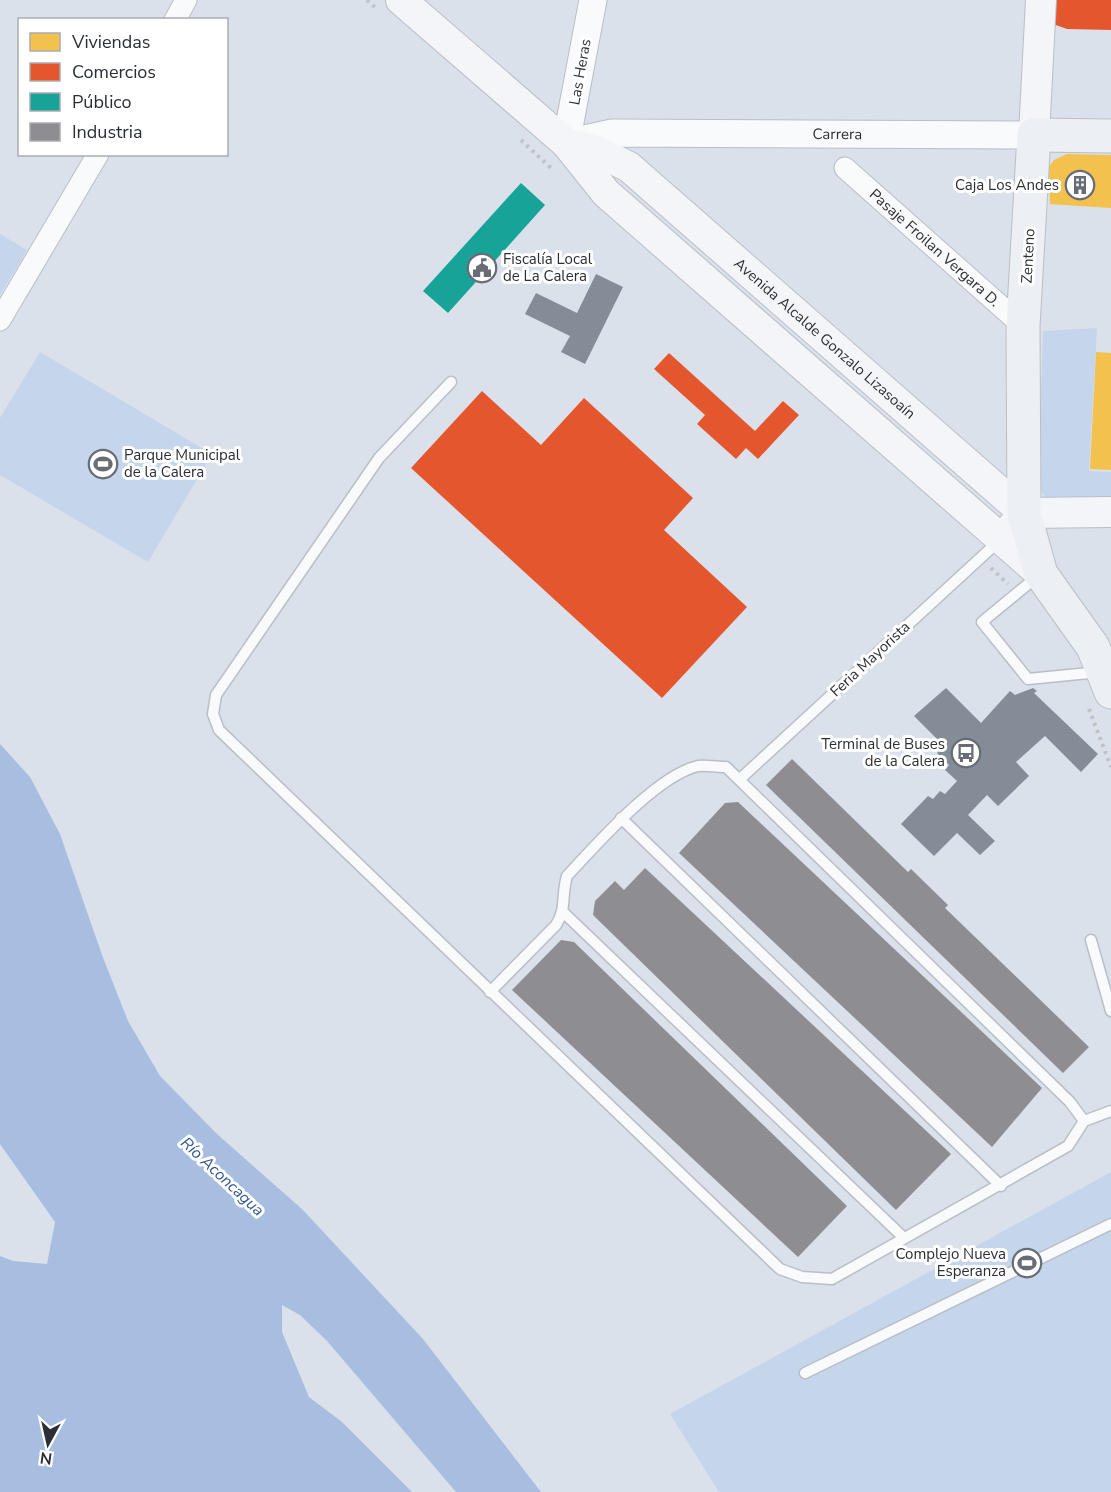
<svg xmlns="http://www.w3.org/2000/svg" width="1111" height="1492" viewBox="0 0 1111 1492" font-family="'Nunito Sans',sans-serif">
  <rect width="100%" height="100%" fill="#dae1eb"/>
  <path fill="#c5d5ec" d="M0,234L27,250L0,295Z
    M1097,328L1089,471L1111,472V503L1050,504L1038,486L1043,331Z
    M40,352L212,454L148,562L0,475V418Z
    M1111,1172V1492H719L670,1414Z"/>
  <path fill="#a7bee0" d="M0,744L30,777L60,834L102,955L128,1021L160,1076L217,1134L302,1209L423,1339L541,1492H456L327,1341L300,1315L282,1305V1332L309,1397L342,1422L412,1492H0V1256L13,1261L47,1264L55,1222L0,1144Z"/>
  <path fill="#f2c14e" d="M1067,154L1111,155V208L1050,204L1049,167L1054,160Z
    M1096,352L1111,353V470L1090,469Z"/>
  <path fill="#e4572e" d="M1055,0H1111V30L1067,29L1053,24Z
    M669,353L755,431L783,401L799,415L758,459L746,448L736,459L697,424L705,415L654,369Z
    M482,391L541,445L584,398L693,498L664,530L747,607L662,698L411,468Z"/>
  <path fill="#17a398" d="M521,183L545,205L448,313L423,291Z"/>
  <path fill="#8d8d92" d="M792,759L908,872L911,869L948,905L945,908L1089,1047L1063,1073L766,785Z
    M738,802L1042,1088L992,1147L679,853L725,803Z
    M645,868L951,1154L896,1210L593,915L595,901L615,881L624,890Z
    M561,940L574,942L847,1206L798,1257L512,990Z"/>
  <path fill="#848c97" d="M596,274L623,287L585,364L561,352L570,336L525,314L536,293L577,313Z
    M946,688L981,723L1010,691L1015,695L1033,688L1037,691L1034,693L1098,754L1081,772L1045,736L1016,762L1029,776L998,806L987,795L968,815L995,841L980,855L957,833L934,856L901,824L928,796L933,799L940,791L945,794L957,781L945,770L949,765L937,753L944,746L914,716Z"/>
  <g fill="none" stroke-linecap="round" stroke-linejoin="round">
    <g stroke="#babfc6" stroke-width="13">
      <path id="service" d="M451,382L379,458L216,695L213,714L219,730L780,1269L802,1277L832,1279L1068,1146L1084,1121L1111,1111
        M1039,575L982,622L1028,679L1099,672
        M740,779L1000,540
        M621,818L1001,1186
        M564,913L904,1238
        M1091,940L1111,1011
        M490,992L556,925C567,908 561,895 567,876C596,845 656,776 698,766C707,765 718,767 726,767L1070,1102L1084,1121
        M805,1373L1111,1224"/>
    </g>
    <g stroke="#babfc6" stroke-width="23">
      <g id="minor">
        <path d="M175,20L186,0"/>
        <path id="s1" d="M845,168L1023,326"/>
        <path d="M0,320L98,154"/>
      </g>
    </g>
    <g stroke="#babfc6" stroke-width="29">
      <g id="tertiary">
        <path id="s2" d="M593,0L566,143L612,133L1034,135"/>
      </g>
    </g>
    <g stroke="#babfc6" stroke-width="32">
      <g id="secondary">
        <path d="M401,0L566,143L606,193L1041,574"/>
        <path d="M1034,135L1041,0"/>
        <path id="s3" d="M566,143L597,151L629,167L1024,513"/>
        <path d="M1012,527L1024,513L1111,512"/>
      </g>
    </g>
    <g stroke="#bbbfc4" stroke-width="35">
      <path id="primary" d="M1111,136L1034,135L1023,326L1024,513L1041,574L1093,647L1111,692"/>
    </g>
    <path stroke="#c0c2c6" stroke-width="4" stroke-dasharray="3 4.5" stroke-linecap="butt" d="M367,0L378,10
      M521,140L553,170
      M991,568L1008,584
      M1089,709L1111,767"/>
    <use href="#service" stroke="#f9fafc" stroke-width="10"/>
    <use href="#minor" stroke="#f9fafc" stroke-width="21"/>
    <use href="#tertiary" stroke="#f9fafc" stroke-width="27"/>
    <use href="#secondary" stroke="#f3f5f8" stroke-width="30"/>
    <use href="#primary" stroke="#eceff4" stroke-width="33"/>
  </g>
  <defs>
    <g id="building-ring" transform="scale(1.5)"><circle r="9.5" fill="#fff" stroke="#686d75" stroke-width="1.5"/><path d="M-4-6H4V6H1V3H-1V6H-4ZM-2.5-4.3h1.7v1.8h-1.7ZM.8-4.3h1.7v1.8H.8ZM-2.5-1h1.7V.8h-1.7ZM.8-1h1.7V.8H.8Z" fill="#686d75"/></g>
    <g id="civic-ring" transform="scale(1.5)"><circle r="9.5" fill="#fff" stroke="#686d75" stroke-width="1.5"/><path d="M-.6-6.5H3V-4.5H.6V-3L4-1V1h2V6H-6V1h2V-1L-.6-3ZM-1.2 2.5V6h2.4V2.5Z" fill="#686d75"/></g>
    <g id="stadium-ring" transform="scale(1.5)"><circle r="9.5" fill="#fff" stroke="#686d75" stroke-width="1.5"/><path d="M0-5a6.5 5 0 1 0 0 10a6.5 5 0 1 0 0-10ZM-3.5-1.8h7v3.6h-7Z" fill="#686d75"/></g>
    <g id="bus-ring" transform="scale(1.5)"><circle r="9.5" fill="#fff" stroke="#686d75" stroke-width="1.5"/><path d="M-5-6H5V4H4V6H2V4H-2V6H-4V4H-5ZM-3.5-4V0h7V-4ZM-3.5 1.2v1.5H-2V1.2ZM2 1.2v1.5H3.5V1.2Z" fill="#686d75"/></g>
  </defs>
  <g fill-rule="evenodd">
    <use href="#building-ring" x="1080" y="185"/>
    <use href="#civic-ring" x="482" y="268"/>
    <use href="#stadium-ring" x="103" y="464"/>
    <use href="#bus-ring" x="966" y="753"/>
    <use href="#stadium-ring" x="1027" y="1263"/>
  </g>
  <g text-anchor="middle" stroke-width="6" stroke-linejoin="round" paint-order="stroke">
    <g font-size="15" fill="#2a2f35" stroke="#fff">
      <text transform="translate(580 72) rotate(-80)" y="5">Las Heras</text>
      <text dy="5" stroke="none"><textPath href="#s2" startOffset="418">Carrera</textPath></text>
      <text dy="5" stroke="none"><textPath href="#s1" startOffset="120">Pasaje Froilan Vergara D.</textPath></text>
      <text transform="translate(1028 256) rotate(-87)" y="5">Zenteno</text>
      <text dy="5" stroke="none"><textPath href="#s3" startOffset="328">Avenida Alcalde Gonzalo Lizasoaín</textPath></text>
      <text transform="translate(870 659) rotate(-43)" y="5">Feria Mayorista</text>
    </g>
    <g font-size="15" fill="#2a2f35" stroke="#fff" text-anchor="end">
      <text x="1059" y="190">Caja Los Andes</text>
      <text x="503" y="264" text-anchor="start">Fiscalía Local<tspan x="503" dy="17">de La Calera</tspan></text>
      <text x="124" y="460" text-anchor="start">Parque Municipal<tspan x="124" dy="17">de la Calera</tspan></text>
      <text x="945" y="749">Terminal de Buses<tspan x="945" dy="17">de la Calera</tspan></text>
      <text x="1006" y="1259">Complejo Nueva<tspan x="1006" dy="17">Esperanza</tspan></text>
    </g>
    <g font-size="16" font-style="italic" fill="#32578f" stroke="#fff">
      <text transform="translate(223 1176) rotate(43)" y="6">Río Aconcagua</text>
    </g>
  </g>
  <rect x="18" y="18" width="210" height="138" fill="#ffffff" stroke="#aaacae" stroke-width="1.5"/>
  <rect x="30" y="33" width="30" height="18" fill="#f2c14e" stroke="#aaacae" stroke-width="1.5"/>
  <text x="72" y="48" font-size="18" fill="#2a2f35">Viviendas</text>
  <rect x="30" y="63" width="30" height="18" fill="#e4572e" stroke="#aaacae" stroke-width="1.5"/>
  <text x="72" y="78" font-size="18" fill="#2a2f35">Comercios</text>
  <rect x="30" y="93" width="30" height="18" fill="#17a398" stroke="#aaacae" stroke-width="1.5"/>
  <text x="72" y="108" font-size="18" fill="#2a2f35">Público</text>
  <rect x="30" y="123" width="30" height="18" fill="#8d8d92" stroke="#aaacae" stroke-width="1.5"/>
  <text x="72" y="138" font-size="18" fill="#2a2f35">Industria</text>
  <g transform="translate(48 1444) rotate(188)" stroke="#ffffff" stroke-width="4.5" paint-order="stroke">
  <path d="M0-4.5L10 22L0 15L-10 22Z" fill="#2a2f35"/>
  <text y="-9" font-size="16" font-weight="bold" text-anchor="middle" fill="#2a2f35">N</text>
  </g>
</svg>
